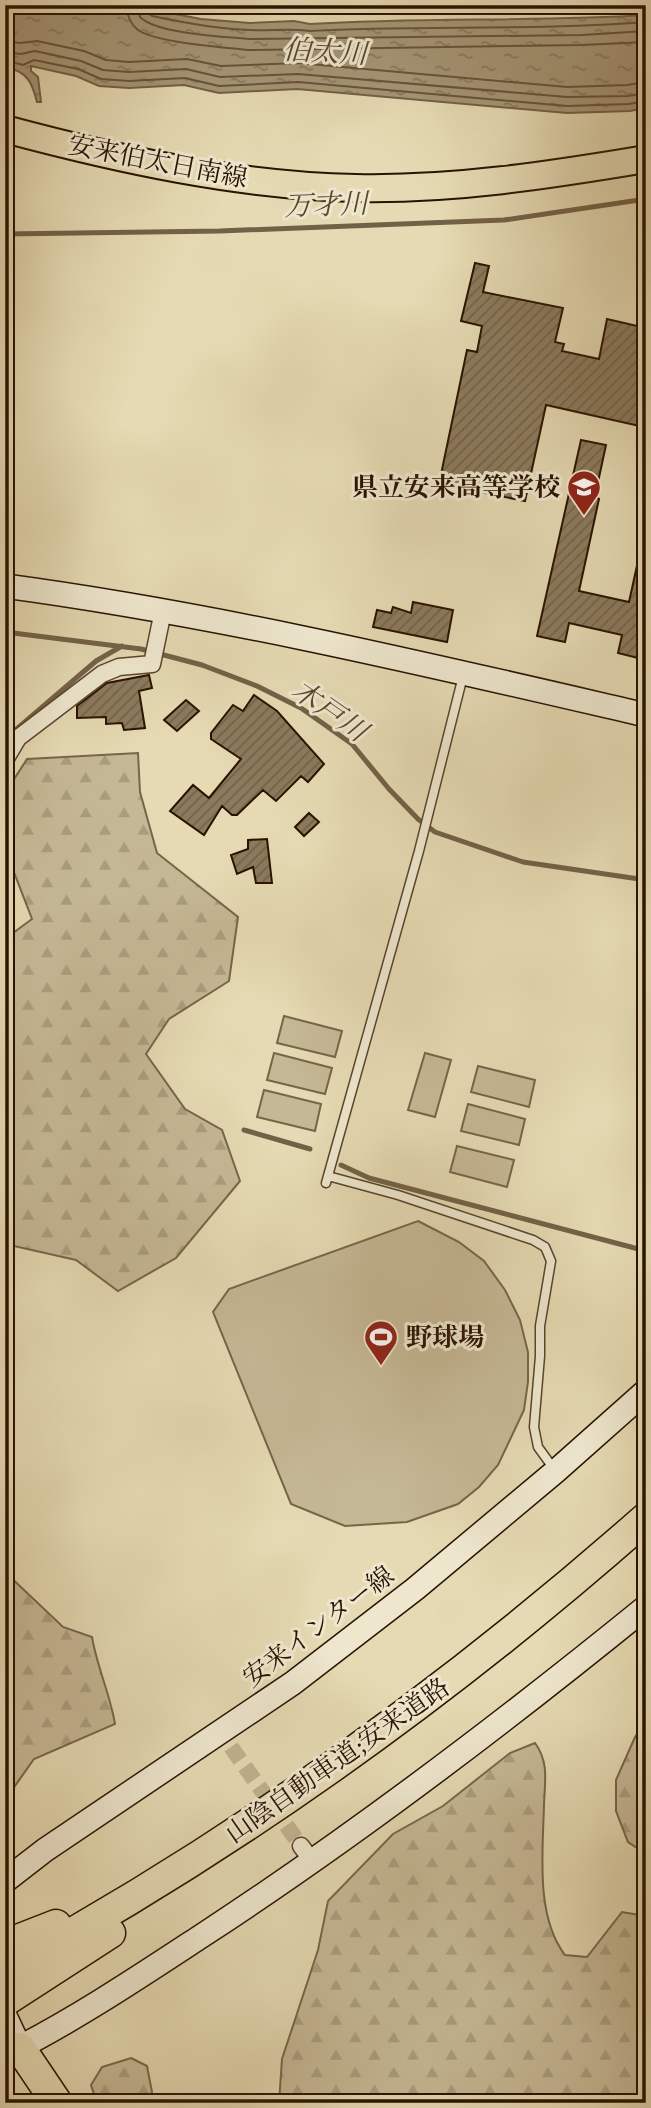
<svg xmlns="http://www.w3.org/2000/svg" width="651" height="2108" viewBox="0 0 651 2108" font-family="Alegreya,'Noto Serif JP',serif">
  <defs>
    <pattern id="forest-firs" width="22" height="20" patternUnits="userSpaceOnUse" patternTransform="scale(1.75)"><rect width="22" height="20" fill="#c5b895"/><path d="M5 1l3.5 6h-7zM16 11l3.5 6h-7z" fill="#a99d7f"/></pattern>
    <pattern id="water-ripples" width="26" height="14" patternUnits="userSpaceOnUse" patternTransform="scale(1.75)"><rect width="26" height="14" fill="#a59676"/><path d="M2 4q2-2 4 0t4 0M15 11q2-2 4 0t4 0" fill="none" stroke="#86795e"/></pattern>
    <pattern id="building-hatch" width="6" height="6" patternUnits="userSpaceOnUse" patternTransform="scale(1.75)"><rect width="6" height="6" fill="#8b7a5d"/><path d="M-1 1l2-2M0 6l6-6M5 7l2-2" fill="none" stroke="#72634a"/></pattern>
  </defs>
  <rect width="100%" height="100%" fill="#e5dab3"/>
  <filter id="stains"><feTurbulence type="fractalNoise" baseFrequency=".00286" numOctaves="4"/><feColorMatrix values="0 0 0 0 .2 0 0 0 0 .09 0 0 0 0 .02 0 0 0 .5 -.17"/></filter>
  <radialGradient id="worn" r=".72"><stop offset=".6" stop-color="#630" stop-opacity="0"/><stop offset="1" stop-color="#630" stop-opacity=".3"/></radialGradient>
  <path fill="#c5b895" stroke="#77654a" stroke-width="2" d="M284,1016L342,1031L335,1057L277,1043Z
    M274,1053L332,1068L325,1094L267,1080Z
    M425,1053L451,1060L435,1117L408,1110Z
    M478,1066L535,1080L529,1107L471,1092Z
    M264,1090L321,1104L315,1131L257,1117Z
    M468,1104L525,1119L519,1145L461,1131Z
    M457,1146L514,1160L507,1187L450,1172Z
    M418,1221L459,1242L484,1261L505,1290L520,1320L528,1352V1382L524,1410L498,1465L479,1487L458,1504L407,1522L345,1526L291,1504L213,1312L229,1289Z"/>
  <path fill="url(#forest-firs)" stroke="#77654a" stroke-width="2" d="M138,753L140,792L157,853L238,917L229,981L169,1019L146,1054L185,1109L222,1130L240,1181L176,1258L118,1291L76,1260L5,1244V939L32,919L5,849V814L11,784L27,759Z
    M5,1572L63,1627L92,1637C97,1667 110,1694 115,1724L34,1759L5,1800Z
    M646,1722V1854L628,1842L616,1811V1780L635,1737Z
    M535,1743C549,1762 545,1781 544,1804C543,1851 535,1916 565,1955L587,1957L622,1912L646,1916V2103H279L282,2059L318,1950L328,1901L393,1834L443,1806L510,1753Z
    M131,2058L147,2066L152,2092L150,2103H97L91,2085L102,2067Z"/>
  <path fill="url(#water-ripples)" stroke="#736147" stroke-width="2" d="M5,5H128L201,19L250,23L294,21L310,24C422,17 534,22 646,15V108L630,111L567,113L297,89L219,93L184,85L129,88L99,86L76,76L31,66V71L38,77L41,102H37C32,82 27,71 5,67Z"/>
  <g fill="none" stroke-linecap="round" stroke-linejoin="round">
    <path stroke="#67543b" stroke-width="2" d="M126,5C127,15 130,24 138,30C157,43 223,47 248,50L582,45L646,42
      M137,5L140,17C157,34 225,37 250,39L582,35L646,31
      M146,5L147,12L152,16C185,23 217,29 250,30C271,31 290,28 310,31C422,25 534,31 646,22
      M5,41L20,43L37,41L84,51L106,60L129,62L187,59L221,66L298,63L567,87L627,85L646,82
      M5,52L21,54L35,51L81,61L103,70L129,72L186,69L220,77L298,74L567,97L628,96L646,93
      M5,60L23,65L34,60L78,69L101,79L129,81L185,78L219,86L298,82L567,106L629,104L646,101"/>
    <path stroke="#736147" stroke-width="5" d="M5,234L220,231L504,220L646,199
      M5,632L141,649L202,665L257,686L301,708L352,744L389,789L418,819L435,832L523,862L646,880
      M5,739L96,661L122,646
      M244,1130L310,1149
      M341,1165L369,1178L646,1251"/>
  </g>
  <path fill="url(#building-hatch)" stroke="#291200" stroke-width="2" d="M475,263L489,266L483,292L563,308L555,342L564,344L562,351L599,359L607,319L646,328L644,427L546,405L525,501L439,484L467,350L477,352L482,326L461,321Z
    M581,440L606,445L595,496L599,499L579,591L629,602L640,552L646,553V660L618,653L622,635L569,623L565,642L537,636Z
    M413,602L453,610L447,642L373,627L377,610L391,613L393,607L411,613Z
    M149,675L152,688L139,691L145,728L124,730L122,723L106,724V717L77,718V706L107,683Z
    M254,695L277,711L324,764L308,782L301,776L276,801L263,790L237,815H232L222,806L204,835L170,811L193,785L209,798L241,759L211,739V733L233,705L243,711Z
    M186,700L199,711L177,731L164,720Z
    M309,813L319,822L304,836L295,827Z
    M267,839L272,883H256L253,867L237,874L231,855L248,849V840Z"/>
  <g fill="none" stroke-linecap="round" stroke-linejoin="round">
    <path stroke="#bfb28f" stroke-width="16" stroke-dasharray="16 8" stroke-linecap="butt" d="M231,1747L301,1846"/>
    <g stroke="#58442d" stroke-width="11">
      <path id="lane" d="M328,1176L398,1195L533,1240L545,1247L551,1261L540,1326V1356L534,1427L538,1447L554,1469
        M326,1183L419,851L463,676"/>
    </g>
    <g stroke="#58442d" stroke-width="19">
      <path id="street" d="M5,760L18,738L102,674L119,667L152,664L163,611
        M301,1846L313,1862"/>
    </g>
    <g stroke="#291200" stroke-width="26">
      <path id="secondary" d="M5,586C221,615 434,666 646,715
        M5,1881L45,1850L293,1683L415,1589L556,1471L646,1391
        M5,2016L20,2048
        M5,2055C73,2021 136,1979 200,1937C355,1836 502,1724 646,1607"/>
    </g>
    <g stroke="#291200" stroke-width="30">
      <path id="primary" d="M5,129C117,159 239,186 356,188C453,190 550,175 646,159"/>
    </g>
    <g stroke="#291200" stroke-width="33">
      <path id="highway" d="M5,1945L56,1925
        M5,1971C236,1845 449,1692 646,1518
        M5,2001L110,1933
        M20,2048L57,2103"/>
    </g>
    <use href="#lane" stroke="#eee7ce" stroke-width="8"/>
    <use href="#street" stroke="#eee7ce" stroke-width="16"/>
    <use href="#secondary" stroke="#eee7ce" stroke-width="23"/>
    <use href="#primary" stroke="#e5dab3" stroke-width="26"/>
    <use href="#highway" stroke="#e5dab3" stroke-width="30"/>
  </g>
  <defs>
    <g id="school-pin" transform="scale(1.75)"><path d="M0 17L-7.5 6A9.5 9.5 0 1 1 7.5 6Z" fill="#8f2418" stroke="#eee7ce"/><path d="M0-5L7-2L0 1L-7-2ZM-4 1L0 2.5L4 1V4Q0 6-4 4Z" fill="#fff"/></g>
    <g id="stadium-pin" transform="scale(1.75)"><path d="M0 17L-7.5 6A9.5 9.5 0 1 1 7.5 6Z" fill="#8f2418" stroke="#eee7ce"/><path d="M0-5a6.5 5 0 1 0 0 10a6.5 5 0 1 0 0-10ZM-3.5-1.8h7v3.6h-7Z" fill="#fff"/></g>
  </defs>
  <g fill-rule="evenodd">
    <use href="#school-pin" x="584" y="487"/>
    <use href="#stadium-pin" x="381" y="1337"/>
  </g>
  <g text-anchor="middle" stroke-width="6" stroke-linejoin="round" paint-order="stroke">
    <g font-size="26" fill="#291200" stroke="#eee7ce">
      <text transform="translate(158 161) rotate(11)" y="9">安来伯太日南線</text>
      <text transform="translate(318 1626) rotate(-37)" y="9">安来インター線</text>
      <text transform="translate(337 1760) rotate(-35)" y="9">山陰自動車道;安来道路</text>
    </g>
    <g font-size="26" font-weight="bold" fill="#291200" stroke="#eee7ce" text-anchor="end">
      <text x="560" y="496">県立安来高等学校</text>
      <text x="406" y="1346" text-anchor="start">野球場</text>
    </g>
    <g font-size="28" font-style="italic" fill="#5b472f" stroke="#eee7ce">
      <text transform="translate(325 51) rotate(3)" y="10">伯太川</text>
      <text transform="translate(326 204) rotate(-2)" y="10">万才川</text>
      <text transform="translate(330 710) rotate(35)" y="10">木戸川</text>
    </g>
  </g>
  <rect width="651" height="2108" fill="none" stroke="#e5dab3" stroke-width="28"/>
  <rect x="7" y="7" width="637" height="2094" fill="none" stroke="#291200" stroke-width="3.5"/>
  <rect x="14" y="14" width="623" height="2080" fill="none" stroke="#291200" stroke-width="2"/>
  <rect width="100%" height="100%" filter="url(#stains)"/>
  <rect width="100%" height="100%" fill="url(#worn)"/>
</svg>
